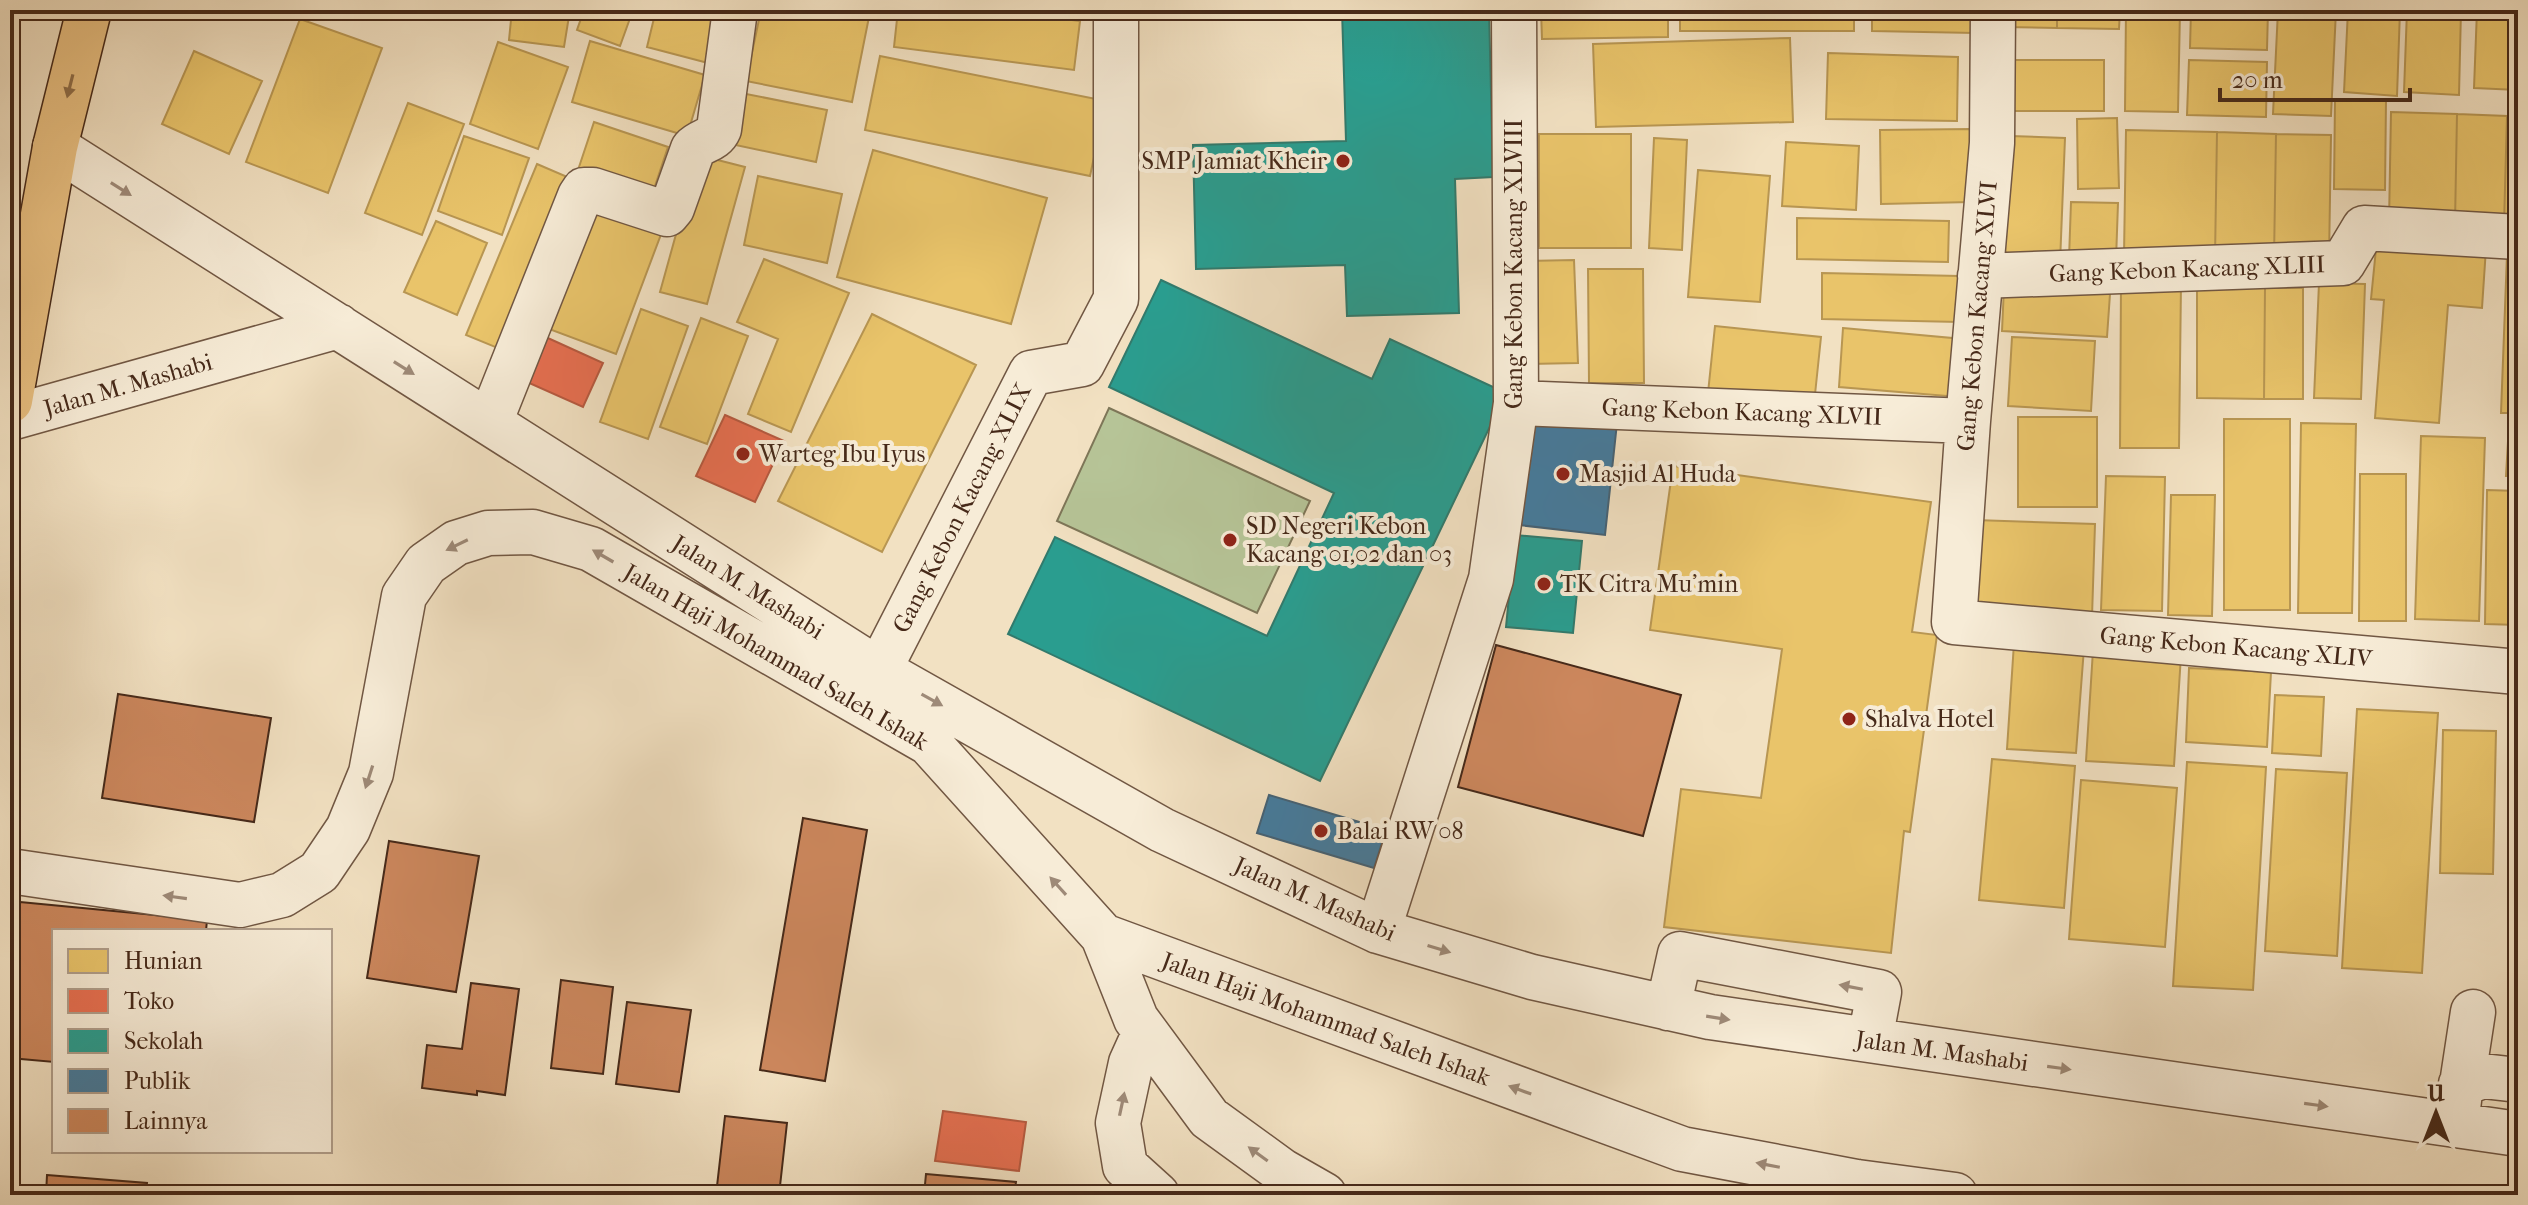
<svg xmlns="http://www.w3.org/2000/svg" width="2528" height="1205" viewBox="0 0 2528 1205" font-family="'IM FELL French Canon',serif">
  <rect width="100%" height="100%" fill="#f2e1c2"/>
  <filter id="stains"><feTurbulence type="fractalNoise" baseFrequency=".0025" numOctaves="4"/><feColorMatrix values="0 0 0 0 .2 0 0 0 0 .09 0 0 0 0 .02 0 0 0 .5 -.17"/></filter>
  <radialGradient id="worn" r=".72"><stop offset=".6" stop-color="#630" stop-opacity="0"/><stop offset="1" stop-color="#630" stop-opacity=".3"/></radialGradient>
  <path fill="#b6c497" stroke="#7e7658" stroke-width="2" d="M1109,408L1310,501L1257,613L1057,521Z"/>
  <path fill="#e9c46a" stroke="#b89652" stroke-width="2" d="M512,10H570L564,47L509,40Z
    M584,10H633L620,46L577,30Z
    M656,10H721L708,63L647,47Z
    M761,10H836L869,17L852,102L746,81Z
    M898,10H992L1080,21L1074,70L894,47Z
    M1541,10H1668V37L1542,39Z
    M1680,10H1854V31H1680Z
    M1872,10H1975V33L1872,31Z
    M2005,10H2057V28L2004,27Z
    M2057,10H2120L2119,29L2057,28Z
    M2126,10H2180L2178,112L2125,111Z
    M2191,10H2268L2267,50L2190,48Z
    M2278,10H2336L2331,116L2273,114Z
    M2348,10H2400L2397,96L2344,92Z
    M2407,10H2461L2459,95L2404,92Z
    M2477,10H2518V90L2474,88Z
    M300,19L382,48L328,193L246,162Z
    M1790,38L1793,122L1596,127L1593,44Z
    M590,41L705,75L687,136L572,102Z
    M498,42L568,67L538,149L470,124Z
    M194,51L262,81L229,154L162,124Z
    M1828,53L1958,57L1957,121L1826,119Z
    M880,56L1106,101L1090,176L865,130Z
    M2000,60H2104V111H2000Z
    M2189,60L2267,62L2266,117L2187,115Z
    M736,92L827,110L816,162L726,143Z
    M2335,99L2386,100L2385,190L2334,189Z
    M408,103L464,124L422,235L365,213Z
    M2391,112L2457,114L2455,223L2389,222Z
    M2457,114L2507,116L2504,225L2455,223Z
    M2507,116H2518V225H2504Z
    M2117,118L2119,188L2078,189L2077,119Z
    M594,122L668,147L650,201L576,176Z
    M1970,129L1971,202L1881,204L1880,130Z
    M2126,130L2217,132L2215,257L2124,255Z
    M2217,132L2276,134L2274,258L2215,257Z
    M1539,134H1631V248H1539Z
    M2276,134L2331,135L2329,259L2274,258Z
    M464,136L529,158L502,235L438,211Z
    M2010,136L2065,138L2060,263L2004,261Z
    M1654,138L1687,140L1682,250L1649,248Z
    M1786,142L1859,146L1856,210L1782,206Z
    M873,150L1047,198L1011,324L837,277Z
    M698,155L745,167L707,304L660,292Z
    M537,164L579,182L510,353L466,335Z
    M1698,170L1770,176L1760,302L1688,297Z
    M758,176L842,194L827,263L744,245Z
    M590,201L663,229L616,354L541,326Z
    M2071,202L2118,203L2116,260L2069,259Z
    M1797,218L1949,221L1948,262L1797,259Z
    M436,221L487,243L457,315L404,292Z
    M2377,239L2486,248L2482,308L2448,305L2439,423L2375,418L2384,300L2371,299Z
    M2507,255H2518V413H2501Z
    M764,259L849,293L791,432L748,414L778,339L737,322Z
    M1574,260L1578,363L1529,364L1526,261Z
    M1588,269H1643L1644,383H1589Z
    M1822,273L1959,276V322L1822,319Z
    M2121,283H2181L2179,448H2120Z
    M2319,283L2365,284L2361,399L2314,398Z
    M2004,287L2110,294L2107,337L2002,331Z
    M2197,288H2265L2264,399L2197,398Z
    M2265,288H2303V399H2264Z
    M641,309L688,326L648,439L600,422Z
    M872,314L976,365L882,552L778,501Z
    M701,318L748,336L707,444L660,427Z
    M1715,326L1821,337L1814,404L1708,393Z
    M1843,328L1963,339L1959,397L1839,387Z
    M2012,337L2095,341L2091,411L2008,406Z
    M2018,417H2097V507H2018Z
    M2224,419H2290V610H2224Z
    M2301,423L2356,424L2352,613H2298Z
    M2509,424L2518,425V476H2506Z
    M2421,436L2485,438L2479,621L2415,619Z
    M1673,466L1931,502L1912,632L1937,635L1910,832L1904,831L1891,953L1664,927L1681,789L1761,798L1782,649L1650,630Z
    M2360,474H2406V621H2359Z
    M2106,476L2165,477L2162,611L2101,610Z
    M2487,490L2518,491V625L2485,624Z
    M2171,495H2215L2212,616L2168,615Z
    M1975,520L2095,524L2092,617L1972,613Z
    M2014,643L2084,648L2076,753L2007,749Z
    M2093,650L2181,655L2174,766L2086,761Z
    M2189,668L2271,672L2267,747L2186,742Z
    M2275,695L2324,697L2321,756L2272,753Z
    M2357,709L2438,713L2422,973L2342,968Z
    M2443,730L2496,731L2493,874L2440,873Z
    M1992,759L2075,766L2064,908L1979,900Z
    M2187,762L2266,767L2253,990L2173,986Z
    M2276,769L2347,773L2337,956L2265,951Z
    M2081,780L2177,788L2165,947L2069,939Z"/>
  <path fill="#e76f51" stroke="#b75a40" stroke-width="2" d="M539,334L603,363L583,407L518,378Z
    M725,415L784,441L755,502L696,476Z
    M943,1111L1026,1122L1019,1171L935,1161Z"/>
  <path fill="#2a9d8f" stroke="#327a6c" stroke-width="2" d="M1342,10H1489L1493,177L1455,179L1459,313L1347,316L1345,265L1196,269L1193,145L1346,141Z
    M1161,280L1372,379L1390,339L1506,393L1320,781L1008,634L1055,537L1267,636L1334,493L1109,387Z
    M1515,535L1582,541L1573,633L1506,627Z"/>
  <path fill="#457b9d" stroke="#456275" stroke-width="2" d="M1522,413L1617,423L1605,535L1510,524Z
    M1269,795L1386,830L1374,868L1257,833Z"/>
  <path fill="#cc875d" stroke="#462919" stroke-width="2" d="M1496,645L1681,695L1643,836L1458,787Z
    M118,694L271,718L254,822L102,798Z
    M803,818L867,830L825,1081L760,1070Z
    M389,841L479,856L456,992L367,978Z
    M20,902L207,920L206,931H54V1062L10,1058V1012Z
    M561,980L613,987L603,1074L551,1068Z
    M471,983L519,989L505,1095L477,1091V1095L422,1088L427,1045L462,1049Z
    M627,1002L691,1010L679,1092L616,1084Z
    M725,1116L787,1123L779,1195H716Z
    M926,1174L1016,1182L1014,1195H924Z
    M47,1175L147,1183L146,1195H46Z"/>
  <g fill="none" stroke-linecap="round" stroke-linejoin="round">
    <g stroke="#715743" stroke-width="47">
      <path id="minor" d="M1993,10L1992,143L1968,421L1954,622L2518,672
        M55,147L879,670L1162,830L1378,931L1532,977L1710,1017L2518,1134
        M1980,276L2343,263L2364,228L2518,237
        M1516,403L1968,421
        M10,418L338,326
        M490,422L580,196L584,190H593L667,214L672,208L693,149C701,140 714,141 719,129L735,10
        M879,670L1031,373L1082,364L1116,299V10
        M10,871L240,905L282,895L319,872L348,829L371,773L404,596L426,564L456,543L488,533L533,532L591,549L929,743L1103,936L1682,1149L1857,1182L1955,1195
        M1378,931L1491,579L1516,403L1514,10
        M1103,936L1136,1019L1209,1118L1282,1171L1324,1195
        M1668,1008L1680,954L1879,992L1870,1040
        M1145,1032L1131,1063L1118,1123L1125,1166L1157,1195
        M2462,1084L2473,1012
        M2456,1125L2461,1084L2483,1076L2518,1080"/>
    </g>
    <g stroke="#462919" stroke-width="47">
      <path id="major" d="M10,401L55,147L89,10"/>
    </g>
    <use href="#minor" stroke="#f7ecd7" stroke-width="44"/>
    <use href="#major" stroke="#e9c081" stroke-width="44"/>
  </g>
  <defs><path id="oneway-solid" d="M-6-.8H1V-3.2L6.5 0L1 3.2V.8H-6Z" transform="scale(2)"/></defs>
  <use fill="#8f6d48" href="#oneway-solid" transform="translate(70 86) rotate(104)"/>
  <g fill="#9e8a78">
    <use href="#oneway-solid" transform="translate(121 189) rotate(32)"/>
    <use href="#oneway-solid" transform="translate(404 368) rotate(32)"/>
    <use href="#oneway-solid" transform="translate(457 545) rotate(154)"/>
    <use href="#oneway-solid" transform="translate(603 556) rotate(-150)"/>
    <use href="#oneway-solid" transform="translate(932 700) rotate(29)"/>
    <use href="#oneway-solid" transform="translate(369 777) rotate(108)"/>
    <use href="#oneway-solid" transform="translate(1058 886) rotate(-132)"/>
    <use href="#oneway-solid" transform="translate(175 897) rotate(-172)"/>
    <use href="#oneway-solid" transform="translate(1439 949) rotate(17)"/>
    <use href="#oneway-solid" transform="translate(1851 987) rotate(-169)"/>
    <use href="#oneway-solid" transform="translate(1718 1018) rotate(9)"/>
    <use href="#oneway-solid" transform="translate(2059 1068) rotate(8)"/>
    <use href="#oneway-solid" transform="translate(1520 1090) rotate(-160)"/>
    <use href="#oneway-solid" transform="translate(1122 1104) rotate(-78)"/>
    <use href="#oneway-solid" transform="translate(2316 1105) rotate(8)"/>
    <use href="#oneway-solid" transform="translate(1258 1154) rotate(-144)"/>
    <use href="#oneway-solid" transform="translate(1768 1165) rotate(-169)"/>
  </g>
  <g fill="#8f2418" stroke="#f7ecd7" stroke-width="3">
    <circle cx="1343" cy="161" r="8"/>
    <circle cx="743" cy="454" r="8"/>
    <circle cx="1563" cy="474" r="8"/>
    <circle cx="1230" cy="540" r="8"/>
    <circle cx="1544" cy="584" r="8"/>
    <circle cx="1849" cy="719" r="8"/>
    <circle cx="1321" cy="831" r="8"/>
  </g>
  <g text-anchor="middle" stroke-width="8" stroke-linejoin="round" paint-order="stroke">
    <g font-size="24" fill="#462919" stroke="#f7ecd7" text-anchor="start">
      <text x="1327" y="169" text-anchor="end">SMP Jamiat Kheir</text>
      <text x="759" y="462">Warteg Ibu Iyus</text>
      <text x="1579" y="482">Masjid Al Huda</text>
      <text x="1246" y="534">SD Negeri Kebon<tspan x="1246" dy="28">Kacang 01,02 dan 03</tspan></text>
      <text x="1560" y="592">TK Citra Mu'min</text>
      <text x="1865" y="727">Shalva Hotel</text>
      <text x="1337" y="839">Balai RW 08</text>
    </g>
    <g font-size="24" fill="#462919" stroke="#f7ecd7">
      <text transform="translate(1514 264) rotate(-90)" y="8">Gang Kebon Kacang XLVIII</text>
      <text transform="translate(2187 269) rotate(-2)" y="8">Gang Kebon Kacang XLIII</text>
      <text transform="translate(1977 316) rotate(-85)" y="8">Gang Kebon Kacang XLVI</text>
      <text transform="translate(128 385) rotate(-16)" y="8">Jalan M. Mashabi</text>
      <text transform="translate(1742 412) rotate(2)" y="8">Gang Kebon Kacang XLVII</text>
      <text transform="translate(962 508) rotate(-63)" y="8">Gang Kebon Kacang XLIX</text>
      <text transform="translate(748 587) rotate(32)" y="8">Jalan M. Mashabi</text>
      <text transform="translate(2236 647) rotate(5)" y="8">Gang Kebon Kacang XLIV</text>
      <text transform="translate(776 657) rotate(30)" y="8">Jalan Haji Mohammad Saleh Ishak</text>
      <text transform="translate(1315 899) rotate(24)" y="8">Jalan M. Mashabi</text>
      <text transform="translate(1326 1019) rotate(20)" y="8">Jalan Haji Mohammad Saleh Ishak</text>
      <text transform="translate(1942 1051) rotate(8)" y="8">Jalan M. Mashabi</text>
    </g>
  </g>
  <rect width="2528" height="1205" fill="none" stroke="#f2e1c2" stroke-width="40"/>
  <rect x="12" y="12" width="2504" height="1181" fill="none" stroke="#462919" stroke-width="4"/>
  <rect x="20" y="20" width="2488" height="1165" fill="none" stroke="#462919" stroke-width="2"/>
  <rect x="52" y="929" width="280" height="224" fill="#f7ecd7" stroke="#b09e8b" stroke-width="2"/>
  <rect x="68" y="949" width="40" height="24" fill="#e9c46a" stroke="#b09e8b" stroke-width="2"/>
  <text x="124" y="969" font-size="24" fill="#462919">Hunian</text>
  <rect x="68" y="989" width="40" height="24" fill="#e76f51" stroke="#b09e8b" stroke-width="2"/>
  <text x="124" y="1009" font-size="24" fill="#462919">Toko</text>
  <rect x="68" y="1029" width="40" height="24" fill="#2a9d8f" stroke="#b09e8b" stroke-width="2"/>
  <text x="124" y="1049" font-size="24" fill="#462919">Sekolah</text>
  <rect x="68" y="1069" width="40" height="24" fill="#457b9d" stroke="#b09e8b" stroke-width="2"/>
  <text x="124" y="1089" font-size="24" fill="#462919">Publik</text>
  <rect x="68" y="1109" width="40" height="24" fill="#cc875d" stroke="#b09e8b" stroke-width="2"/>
  <text x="124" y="1129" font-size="24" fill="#462919">Lainnya</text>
  <g transform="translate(2436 1113)" stroke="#f7ecd7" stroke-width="6" paint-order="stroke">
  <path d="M0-6L14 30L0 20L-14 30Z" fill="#462919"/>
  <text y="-12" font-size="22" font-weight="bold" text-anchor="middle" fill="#462919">U</text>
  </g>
  <path d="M2220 88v12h190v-12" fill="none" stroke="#462919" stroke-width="4"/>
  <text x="2232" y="88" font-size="24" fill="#462919" stroke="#f7ecd7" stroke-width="6" paint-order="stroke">20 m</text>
  <rect width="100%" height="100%" filter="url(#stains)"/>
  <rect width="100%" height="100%" fill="url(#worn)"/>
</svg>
